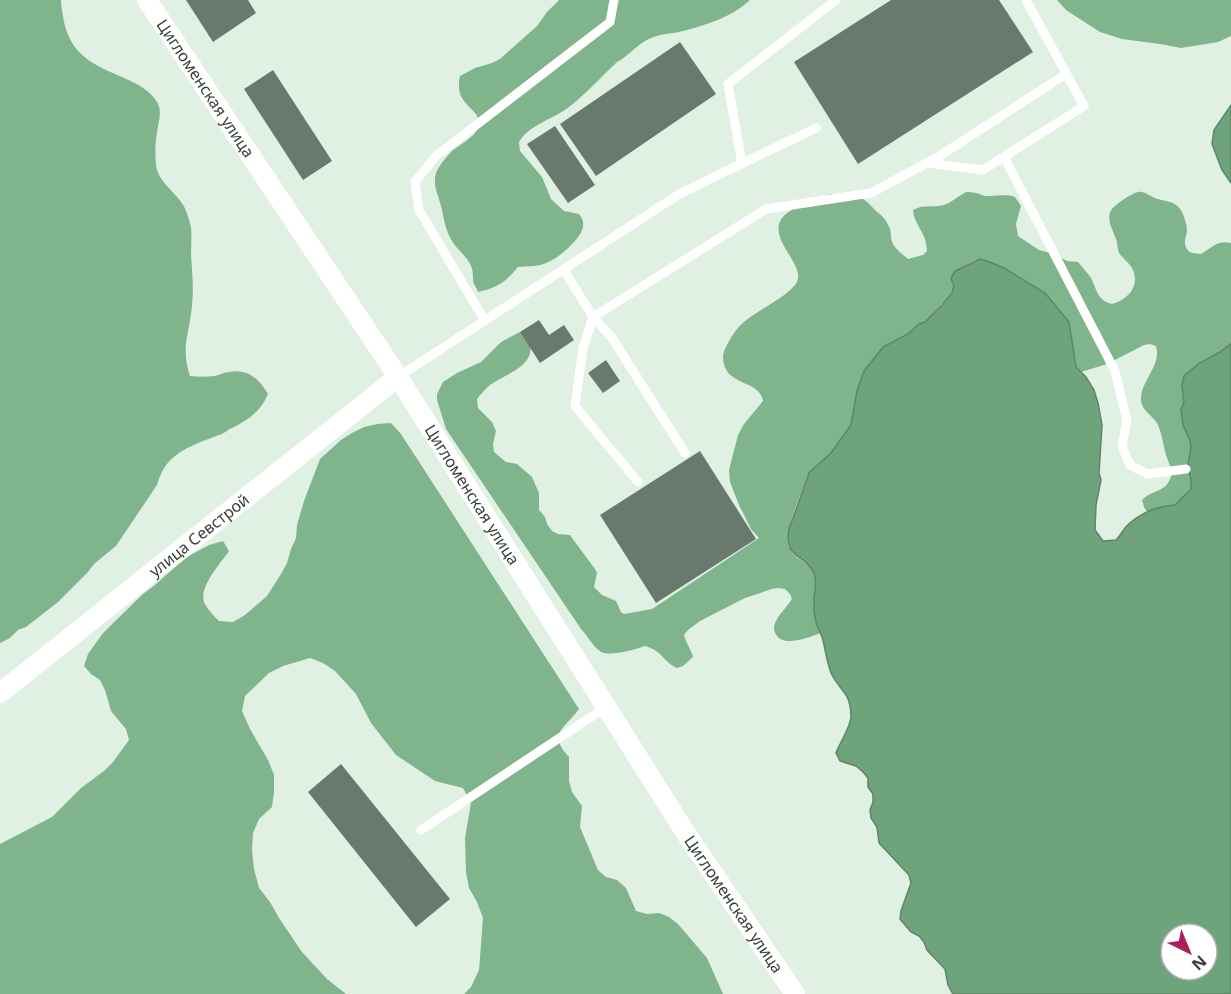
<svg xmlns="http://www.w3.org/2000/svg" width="1231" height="994" viewBox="0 0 1231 994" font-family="'Noto Sans',sans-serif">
  <rect width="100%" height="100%" fill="#e0f1e4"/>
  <path fill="#7fb48c" d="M0,0H61C61,8 63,15 64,22C72,57 95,65 124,78C136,83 150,90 157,102C163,112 158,122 157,133C155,143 155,155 156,165C158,181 172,189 181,202C186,208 189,219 191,227C192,236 191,245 191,254C192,271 194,288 192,305C190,333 180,346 190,376C198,377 207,377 215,376C220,375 224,372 229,372C248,368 259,379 268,394C261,411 248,420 232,428C227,430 224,434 219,435C201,442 180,448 167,464C162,470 159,478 157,485L116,546L94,564L88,572L58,602L26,627L18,630L10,638L0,643Z
    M559,0H750C732,17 706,25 683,31C672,34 662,33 651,38C638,43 630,55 617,62C601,77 586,94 569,107C552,120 530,124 519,142L520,151L542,177L551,199L564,211L579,214C582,218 584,221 583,227C581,239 558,259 546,263C537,267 527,266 518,267C506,282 497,288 478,292C478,291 474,284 474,284C472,278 474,272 471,266C467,256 457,250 452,241C445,230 444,218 441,206C439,197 434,188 435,179C435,169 445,159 451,152C460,144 478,136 479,124C480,107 453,106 460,76L475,68L492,63L500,59L537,26L547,12Z
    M1057,0H1231V36L1218,42L1181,48L1160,44L1122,39L1100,32L1066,10Z
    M966,192C978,191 982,197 990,196C999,196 1006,194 1015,197L1021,206L1016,224L1018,236L1039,250L1054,254L1067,261L1078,262C1082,267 1087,272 1091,278C1097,290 1097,300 1112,304C1127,300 1140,287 1133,270C1130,263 1123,259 1119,253C1117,248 1118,244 1116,239C1113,230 1105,218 1112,209C1116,204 1132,193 1138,192C1145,191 1149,196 1155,198C1165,202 1176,200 1182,212C1184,217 1187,224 1187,230C1187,236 1183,241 1186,247C1188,254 1195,253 1201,254C1212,248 1217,240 1231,243V344L1220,352L1198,364L1182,386L1184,403L1181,409L1183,425L1190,440L1191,448L1188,464L1191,481V488L1175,506H1166L1147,512L1144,507L1142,500C1154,488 1167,494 1172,473C1171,467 1168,461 1166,455C1163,444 1162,433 1157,423C1152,415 1141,410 1141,400C1140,381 1162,366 1156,346L1150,344L1144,345L1107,364L1081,372L1076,367V360L1045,293L1021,278L992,263L979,259L972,262L965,266L954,286L952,293L925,322L919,324L908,334L890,343L864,371L857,391L851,425L831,453L809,473L806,479C801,494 788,523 788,538C787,544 790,551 794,555C802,562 814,566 816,578C817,584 814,591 814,597C813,610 815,622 821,633C810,637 785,647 777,636C774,632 773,627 775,623C779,614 787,607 792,599L790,594L785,589L778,588L772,589L745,598L700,621L688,630L684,635C686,643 691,649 693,657L683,666L677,668C663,662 663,651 645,646C636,649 610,657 601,652C593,647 588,636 581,629L446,429L437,400V394L443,382L457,373L481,362L501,342L520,332L528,336C540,365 509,372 490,385C485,389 481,394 477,399L478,408L492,422L496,431L493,444L494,452L506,462L517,464L532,477L539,493V510L545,517L547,524L552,531L558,534L570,535L572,538L595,569L597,573L594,587L602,595L616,601L621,612L624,614L652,609L759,538L751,529L739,505L730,482L729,470L738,435L744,424L763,401C760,379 723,387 723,357C723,352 725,349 727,345C730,339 733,334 737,329C752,311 778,304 795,285C810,267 766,240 782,218C790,208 804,205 814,201C819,199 823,196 827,195C836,193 855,194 863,199C868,202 872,207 876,211C881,215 886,219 888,225C891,229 891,234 891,238C893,248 901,253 908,259L923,255L927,251C927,233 914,225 913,210C923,204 933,208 944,205C951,203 958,196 966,192Z
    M391,423L401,434L579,709C565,728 547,734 569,757V781L572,792L582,806L580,827L598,870L606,877L617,880L626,888L636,911L647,914L659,913L669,917L678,924L707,958L723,994H464L471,987L479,970L483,918L477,902L469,888L466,872L465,838L471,803L463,788L435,781L396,755L371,723L356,694L335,671L323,663L310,658L283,666L269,673L245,696L242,711L250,729L268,760L274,775V792L272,807L259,819L253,833L252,851L254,869L259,888L270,902L279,918L302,952L327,979L346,994H0V844L52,817L81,788L104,771L113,762L129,740L126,729L111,711L105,690L100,680L91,674L84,666L88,654L103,633L143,594L155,585L185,558L209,545L223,541L229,551C221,563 199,586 204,602C207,609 214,616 219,621L233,622L245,615L267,596L281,574L287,563L291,549L296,538L297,525L304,501L320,459L341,440L352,433L364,427L377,424Z"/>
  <path fill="#6ea37b" stroke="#5e8567" stroke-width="1.5" fill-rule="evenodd" d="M1231,105V183L1222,170L1212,144L1214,130Z
    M980,259L992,263L1004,268L1045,293L1069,322L1076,367L1086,377L1094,390L1098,403L1102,425L1099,473L1101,480L1096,505L1095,530L1103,541L1116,540C1120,536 1122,532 1125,528C1137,514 1157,506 1175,505L1191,489V481L1188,464L1191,448L1190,440L1183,425L1181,409L1184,403L1182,386L1184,376L1198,364L1220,352L1231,344V994H953L948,985L945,969L927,950L924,942L919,936L911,932L900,919L901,911L911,883L909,875L879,843L877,827L871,818L870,810L873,802V794L868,787V778L863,772L856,766L840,761L836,753C840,743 852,724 851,715C850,692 841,692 832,675C828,667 825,649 823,640C821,632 816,626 815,618C814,613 814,606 814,600C814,591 818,582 814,573C804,552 784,561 789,529L809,473L831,453L851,425L857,391L864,371L883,347L908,334L919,324L925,322L942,305L952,293L954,286L951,278L955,271ZM1171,934H1207V970H1171Z"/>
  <path fill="#6a796d" d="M186,0H248L256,13L213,42Z
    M891,0H999L1033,52L858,164L794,62Z
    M680,42L716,94L596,176L560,124Z
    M273,70L332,161L303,180L244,89Z
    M555,126L595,185L568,203L527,144Z
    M539,320L549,335L564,325L574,340L540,363L520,332Z
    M606,360L620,381L603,393L588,373Z
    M700,451L756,539L656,603L600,515Z
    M341,764L450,899L416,927L308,792Z"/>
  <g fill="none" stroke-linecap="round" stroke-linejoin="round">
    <path stroke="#fff" stroke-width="9" d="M1004,157L1115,371L1127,421L1122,446L1130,465L1147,474L1186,469
      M927,163L983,170L1084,106L1026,0
      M742,164L728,84L836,0
      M564,270L593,317L766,209L871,193L938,157L1066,74
      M593,317L583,348L575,406L638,482
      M593,317L612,338L685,453
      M485,321L419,210L415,182L436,156L610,22L614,0
      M398,377L681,193L816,128
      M421,830L606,707"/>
    <g stroke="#fff" stroke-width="20">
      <path id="s1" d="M147,0L398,377L687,835L795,994"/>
      <path id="s2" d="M0,693L398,377"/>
    </g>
  </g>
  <g text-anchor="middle" stroke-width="6" stroke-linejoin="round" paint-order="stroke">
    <g font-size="16" fill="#383f39" stroke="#fff">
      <text dy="6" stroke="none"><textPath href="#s1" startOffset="106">Цигломенская улица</textPath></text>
      <text dy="6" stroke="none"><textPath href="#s1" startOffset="592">Цигломенская улица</textPath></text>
      <text dy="6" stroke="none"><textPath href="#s2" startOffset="254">улица Севстрой</textPath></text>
      <text dy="6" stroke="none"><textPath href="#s1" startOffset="1078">Цигломенская улица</textPath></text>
    </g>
  </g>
  <g transform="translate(1189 952) rotate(137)"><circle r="28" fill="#ffffff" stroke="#afb2b0" stroke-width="1.5"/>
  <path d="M0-4.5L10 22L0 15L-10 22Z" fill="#ad1f5b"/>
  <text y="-9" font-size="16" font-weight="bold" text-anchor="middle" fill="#383f39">N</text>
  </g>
</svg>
